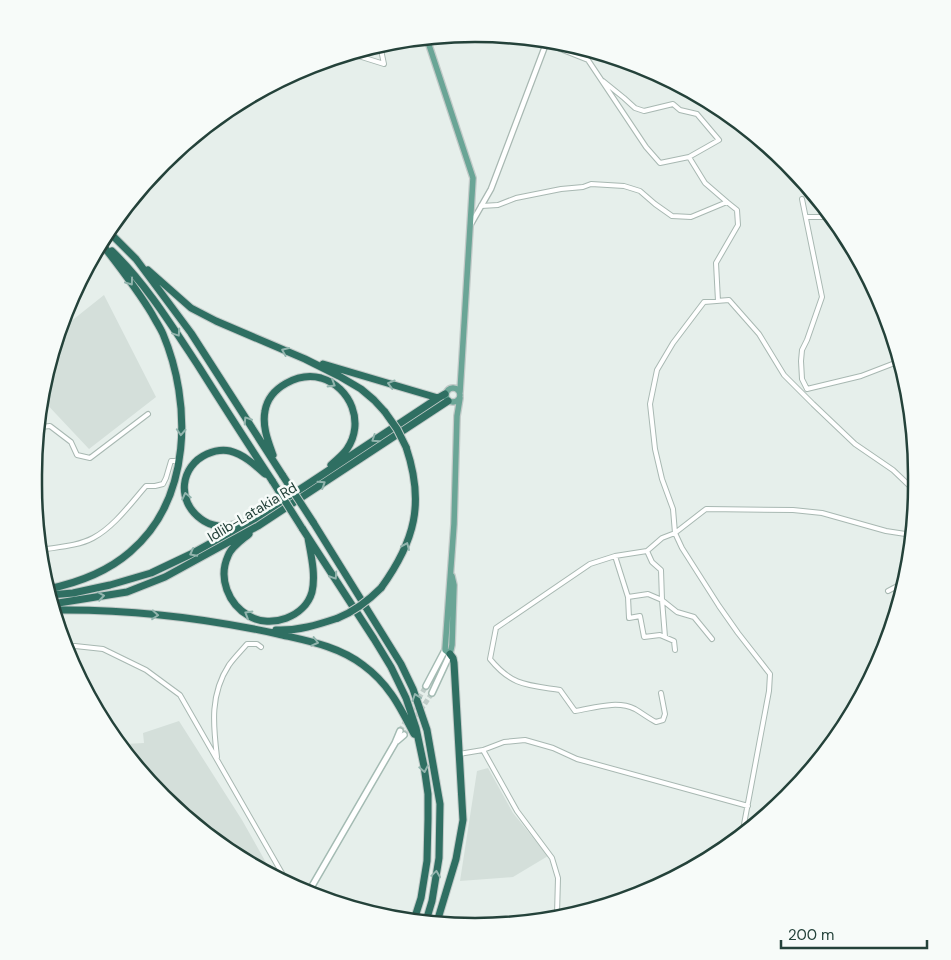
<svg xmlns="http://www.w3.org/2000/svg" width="951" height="960" viewBox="0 0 951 960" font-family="'DM Sans',sans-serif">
  <rect width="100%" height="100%" fill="#e6efeb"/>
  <path fill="#d4dfda" d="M104,295L156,397L89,449L41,398L42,390L60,330Z
    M179,721L242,820L273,875L230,852L163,797L121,746L125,744L144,743L143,733Z
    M488,768L513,813L548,856L513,877L460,881L477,771Z"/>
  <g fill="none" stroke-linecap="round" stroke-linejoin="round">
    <path stroke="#bfccc8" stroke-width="5" stroke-dasharray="5 2.5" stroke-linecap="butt" d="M400,731L426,686
      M404,735L432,693"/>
    <g stroke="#a8b8b2" stroke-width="6">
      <path id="minor" d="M545,43L588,60L646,147L660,163L689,157L705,183L727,202
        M352,54L384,64L380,45
        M603,81L624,98L635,108L644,111L673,104L680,110L697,114L719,140L689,157
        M705,103L709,102
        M802,199L822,297L807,340L802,350L801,361L802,379L807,389
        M481,206L498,205L516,198L561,189L583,187L591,184L624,186L640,191L655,204L672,216L691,217L727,202L737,210L738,225L716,263L718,301
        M806,217H832
        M807,389L861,376L900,361
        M39,430L41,427L50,426L71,442L77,455L90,458L148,414
        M38,530L39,529
        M40,550C58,547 78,546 93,538C114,527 131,503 146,486H155L163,484L166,478L171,461H179
        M647,551L652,562L661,570L662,600L665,637
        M615,556L628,597L629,618L640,616L644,637L660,635L674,641L675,650
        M888,591L905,582
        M628,597L648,594L662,600L677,612L694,617L712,639
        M65,647L75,646L103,649L146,670L180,695L287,882
        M661,693L665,714L663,720L656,722C648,718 642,713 635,709C617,700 594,708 575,711L560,690C527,685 512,686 490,659L496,628L590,564L615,556L647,551L662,538L675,533L706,509L793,510L822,513L886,531L912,535
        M483,750L517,811L552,858L558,878L557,914
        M459,754L483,750L504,742L525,740L553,748L577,759L748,806
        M217,757C213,724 210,694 229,665C234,658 241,651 247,644H257L261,647
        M742,835L769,691L770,674L738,633L719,606L682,548L675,533L673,509L662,479L655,449L650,404L657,370L673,343L704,302L729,300L759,334L784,375L813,404L855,444L893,470L916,492
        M557,918V914H575"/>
    </g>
    <g stroke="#a8b8b2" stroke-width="7">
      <path id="tertiary" d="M471,224L491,189L547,41"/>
    </g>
    <g stroke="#a4bbb3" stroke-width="8">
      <path id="secondary" d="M426,686L445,650
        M432,693L450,654
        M397,741L404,735
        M308,893L395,743L400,731"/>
    </g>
    <g stroke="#c2cac8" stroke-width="8">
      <path id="primary" d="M427,39L473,178L460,392
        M446 395a7 7 0 1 1 14 0a7 7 0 1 1-14 0Z
        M450,654L445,650L454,524L457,416L460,398
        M450,654L452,645L454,585L452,576"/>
    </g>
    <g stroke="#c2cac8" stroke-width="9">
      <path id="motorway" d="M108,231L136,259L191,333L283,476
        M112,251C147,285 172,326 199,367C223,405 248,444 273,482
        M148,270L191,308L216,321L305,359L339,376L361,389L374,400L385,412
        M323,364L438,398
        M273,455C268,441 262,426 265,411C269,387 299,372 321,378C351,387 365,423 347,449C343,455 336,460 331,465
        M241,522C234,525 226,527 218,526C212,525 206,523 201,519C176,501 180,466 207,454C214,451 222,449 230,451C243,454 255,465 265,474
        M313,522L401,664L413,689L427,730L440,804L439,858L432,901L426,921
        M302,528L374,639L391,667L406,698L416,728L424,766L428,794V819L427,861L421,898L414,920
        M249,534C242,540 231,547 228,556C218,578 228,604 249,616C271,629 305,617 312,592C316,575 311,555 308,538
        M381,588C415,541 425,503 406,447
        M48,589C77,583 107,572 130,552C192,499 192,403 163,334C160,327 155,320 152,314C137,289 119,266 101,243
        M50,595L73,593L110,585L151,573L191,554L254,519L308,484L438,398L445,394
        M52,604L127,592L165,577L258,526L448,401
        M54,610C129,609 205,618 278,634C308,641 338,646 363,665C389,684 400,707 414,734
        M276,630C298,631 317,625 338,618
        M437,922L456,859L463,820L454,663L453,658L450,654"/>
    </g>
    <use href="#minor" stroke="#fff" stroke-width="4"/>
    <use href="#tertiary" stroke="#fff" stroke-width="4.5"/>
    <use href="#secondary" stroke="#fff" stroke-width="5"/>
    <use href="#primary" stroke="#6aa596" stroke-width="5.5"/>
    <use href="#motorway" stroke="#2f6f62" stroke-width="7"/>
    <g stroke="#c2cac8" stroke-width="9" stroke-linecap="butt">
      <path id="motorway-bridge" d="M385,412L397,429L406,447
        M283,476L313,522
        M273,482L302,528
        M338,618C355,611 368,601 381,588"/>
    </g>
    <use href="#motorway-bridge" stroke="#2f6f62" stroke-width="7"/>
  </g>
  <defs><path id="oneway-chevron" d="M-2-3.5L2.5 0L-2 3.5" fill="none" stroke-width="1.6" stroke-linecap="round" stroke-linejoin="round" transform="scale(1.25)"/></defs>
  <g stroke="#93b5ae">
    <use href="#oneway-chevron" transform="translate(130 282) rotate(54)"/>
    <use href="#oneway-chevron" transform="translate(177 333) rotate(56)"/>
    <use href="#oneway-chevron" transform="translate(285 351) rotate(-157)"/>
    <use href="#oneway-chevron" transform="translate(332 384) rotate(31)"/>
    <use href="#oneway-chevron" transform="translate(391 384) rotate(-164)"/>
    <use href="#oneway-chevron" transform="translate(247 420) rotate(-123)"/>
    <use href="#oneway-chevron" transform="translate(181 432) rotate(93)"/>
    <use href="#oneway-chevron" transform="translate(375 439) rotate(146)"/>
    <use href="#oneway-chevron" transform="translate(322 484) rotate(-33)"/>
    <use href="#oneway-chevron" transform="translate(186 496) rotate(-103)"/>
    <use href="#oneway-chevron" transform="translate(406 546) rotate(-66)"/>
    <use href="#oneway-chevron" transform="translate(193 553) rotate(152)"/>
    <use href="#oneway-chevron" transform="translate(334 576) rotate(57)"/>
    <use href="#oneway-chevron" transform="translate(101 596) rotate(-9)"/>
    <use href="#oneway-chevron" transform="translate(248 614) rotate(-149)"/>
    <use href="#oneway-chevron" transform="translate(155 615) rotate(5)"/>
    <use href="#oneway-chevron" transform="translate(315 642) rotate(14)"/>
    <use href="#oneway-chevron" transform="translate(416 697) rotate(-109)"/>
    <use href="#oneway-chevron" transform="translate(424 769) rotate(80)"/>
    <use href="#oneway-chevron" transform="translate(436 874) rotate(-82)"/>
  </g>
  <g text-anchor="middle" stroke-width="5" stroke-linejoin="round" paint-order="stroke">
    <g font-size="14" fill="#24423a" stroke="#f7fbf9">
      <text transform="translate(252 512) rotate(-31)" y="5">Idlib-Latakia Rd</text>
    </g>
  </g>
  <path d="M0 0H951V960H0ZM475 42H475A433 433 0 0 1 908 475V485A433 433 0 0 1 475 918H475A433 433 0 0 1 42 485V475A433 433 0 0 1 475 42Z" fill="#f7fbf9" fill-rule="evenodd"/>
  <path fill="none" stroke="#24423a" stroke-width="2.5" d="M475 42H475A433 433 0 0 1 908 475V485A433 433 0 0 1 475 918H475A433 433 0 0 1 42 485V475A433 433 0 0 1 475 42Z"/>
  <path d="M781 940v8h146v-8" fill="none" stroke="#24423a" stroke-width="2.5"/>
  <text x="788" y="940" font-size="15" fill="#24423a" stroke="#f7fbf9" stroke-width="4" paint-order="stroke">200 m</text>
</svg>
